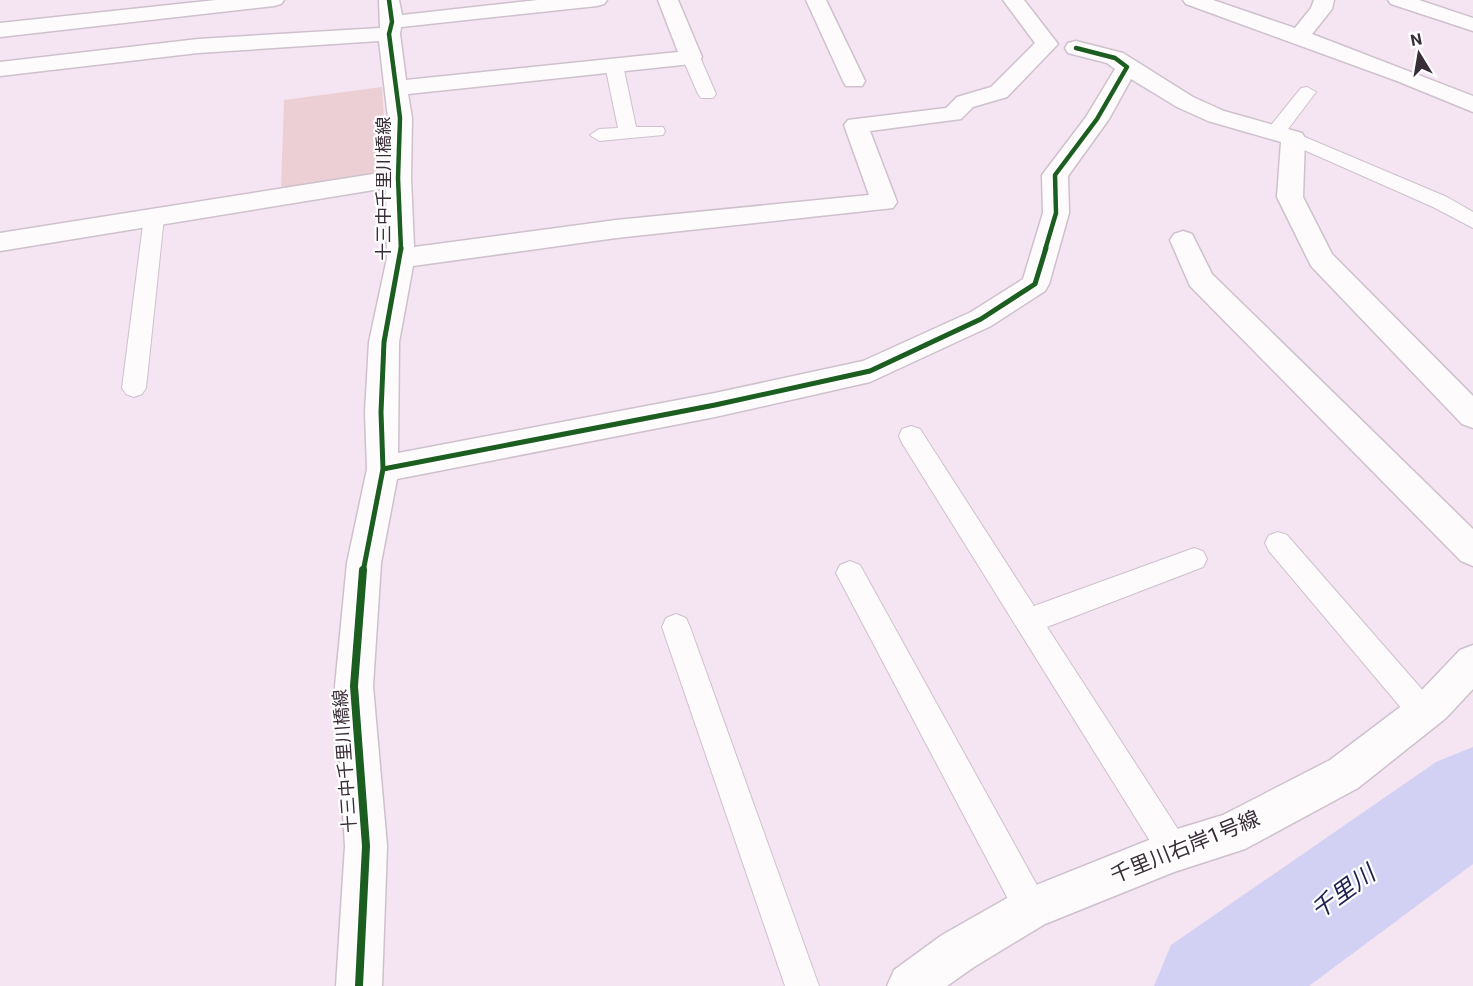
<svg xmlns="http://www.w3.org/2000/svg" width="1473" height="986" viewBox="0 0 1473 986" font-family="Roboto,'Noto Sans JP',sans-serif">
  <rect width="100%" height="100%" fill="#f5e4f2"/>
  <path fill="#eccfd4" d="M382,87L387,163L381,173L281,188L284,100Z"/>
  <g fill="none" stroke-linecap="round" stroke-linejoin="round">
    <path fill="#d2d1f3" fill-rule="evenodd" d="M1473,747V864L1309,986H1154L1171,945L1436,762Z"/>
    <g stroke="#cec1cc" stroke-width="2">
      <path id="service" d="M691,52L700,57L716,94L713,98H701L698,94L682,57Z
        M614,60L623,65L636,127H663L665,131L663,135L599,141L590,135L599,129L618,128L605,65Z
        M1307,87L1316,92L1313,96L1282,137H1268L1266,133L1268,129L1301,88Z
        M1293,132L1447,197L1473,212V228L1433,207L1286,142L1284,138Z
        M154,210L161,212L164,217L146,388L142,394L134,397L126,394L122,388L144,217L147,212Z
        M911,426L920,429L1034,606L1194,548L1203,551L1207,559L1203,567L1047,627L1185,840L1190,851L1185,862L1174,867L1163,862L902,443L899,436L902,429Z
        M1278,532L1287,535L1433,702L1438,712L1433,722L1423,726L1413,722L1269,551L1265,543L1269,535Z
        M850,561L860,565L1043,896L1048,908L1043,920L1031,925L1019,920L836,573L840,565Z
        M676,614L686,618L690,627L819,986H785L662,627L666,618Z"/>
    </g>
    <g stroke="#cec1cc" stroke-width="3">
      <path id="minor" d="M216,0H284L281,4L274,6L0,37V23Z
        M379,0H399L402,15L538,0H607L604,4L597,6L401,27L400,34L406,80L678,52L658,0H678L702,57L699,62L691,64L408,94L412,118L411,178L414,247L616,220L869,195L844,125L848,120L946,108L957,97L991,87L1035,43L1003,0H1024L1058,44L1007,97L973,107L961,119L870,131L897,202L893,208L616,238L413,266L399,342L398,453L715,393L863,361L971,312L1023,279L1043,213L1042,175L1086,117L1115,69L1107,63L1068,53L1065,48L1068,43L1076,41L1123,53L1193,97L1224,111L1302,133L1305,138L1303,197L1332,254L1473,396V428L1462,424L1311,266L1277,197L1281,142L1208,121L1177,107L1131,79L1109,119L1068,176L1069,213L1049,284L1045,291L991,326L870,382L715,417L397,479L381,563L373,686L387,846L382,986H336L345,846L335,686L347,563L367,469L365,412L369,342L387,258L386,188L0,251V233L386,172L388,118L379,41L198,53L0,76V62L198,39L380,28Z
        M806,0H826L865,81L862,86H846L843,81Z
        M1183,0H1213L1295,28L1311,8L1314,0H1334L1332,9L1312,34L1473,96V112L1397,81L1186,4Z
        M1388,0H1419L1473,18V31L1391,4Z
        M1183,231L1192,234L1212,274L1473,529V566L1461,561L1190,286L1170,240L1174,234Z
        M1473,645V689L1446,718L1358,788L1245,849L1174,872L1045,924L974,967L947,986H887L894,970L942,935L1016,893L1174,830L1223,815L1330,760L1420,692L1460,650Z"/>
    </g>
    <use href="#service" fill="#fefbfd" fill-rule="evenodd"/>
    <use href="#minor" fill="#fefbfd" fill-rule="evenodd"/>
    <g stroke="#fff" stroke-width="8">
      <path id="cycleway-far2" d="M389,0L392,22L389,34L400,118L398,178L401,250
        M1045,250L1056,213L1055,175L1097,119L1127,67L1115,58L1076,48"/>
    </g>
    <g stroke="#fff" stroke-width="9">
      <path id="cycleway-far1" d="M383,469L715,405L870,371L981,319L1035,284L1046,248
        M363,572L383,469L381,412L384,342L401,248"/>
    </g>
    <g stroke="#fff" stroke-width="11">
      <path id="cycleway" d="M359,986L366,846L354,686L363,570"/>
    </g>
    <use href="#cycleway-far2" stroke="#1b5e20" stroke-width="4.5"/>
    <use href="#cycleway-far1" stroke="#1b5e20" stroke-width="5"/>
    <use href="#cycleway" stroke="#1b5e20" stroke-width="8"/>
  </g>
  <g text-anchor="middle" stroke-width="4.5" stroke-linejoin="round" paint-order="stroke">
    <g font-size="18" fill="#392d37" stroke="#fff">
      <text transform="translate(384 189) rotate(-90)" y="6">十三中千里川橋線</text>
      <text transform="translate(345 761) rotate(-94)" y="6">十三中千里川橋線</text>
    </g>
    <g font-size="21" fill="#392d37" stroke="#fff">
      <text transform="translate(1185 847) rotate(-22)" y="7">千里川右岸1号線</text>
    </g>
    <g font-size="24" font-style="italic" fill="#212253" stroke="#fff">
      <text transform="translate(1343 892) rotate(-36)" y="8">千里川</text>
    </g>
  </g>
  <g transform="translate(1419 54) rotate(349)" stroke="#ffffff" stroke-width="4.5" paint-order="stroke">
  <path d="M0-4.5L10 22L0 15L-10 22Z" fill="#392d37"/>
  <text y="-9" font-size="16" font-weight="bold" text-anchor="middle" fill="#392d37">N</text>
  </g>
</svg>
